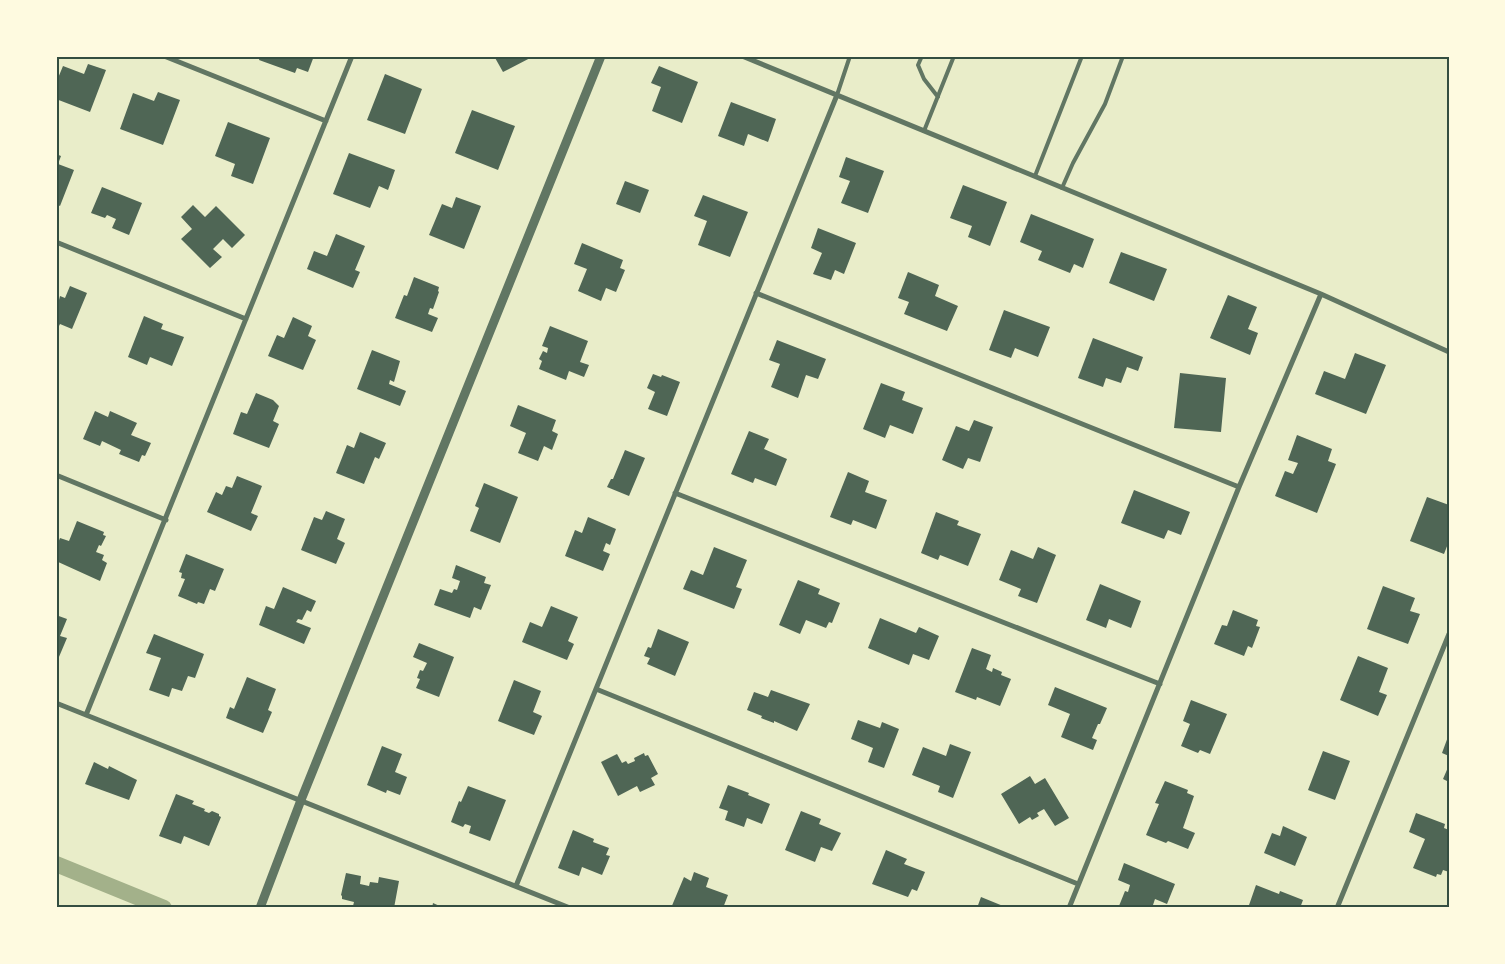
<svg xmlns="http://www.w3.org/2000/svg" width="1505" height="964" viewBox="0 0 1505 964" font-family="'IBM Plex Sans',sans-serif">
  <rect width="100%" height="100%" fill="#e9edc9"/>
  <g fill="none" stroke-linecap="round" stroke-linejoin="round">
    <path stroke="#a3b18a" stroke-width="16" d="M56,864L164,908"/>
  </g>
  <path fill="#4f6655" d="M260,56H314L308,72L297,68L295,73L259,60Z
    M494,56H534L503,72Z
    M88,64L106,70L90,112L56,99V83L63,66L84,74Z
    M659,66L698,82L682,123L652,111L661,87L651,83Z
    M385,74L422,89L405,134L367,120Z
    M158,92L180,100L163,145L120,129L133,93L154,101Z
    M731,102L776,119L768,142L748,134L744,146L718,136Z
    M472,110L515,126L498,170L455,153Z
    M228,122L270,138L253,184L231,176L235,164L215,156Z
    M349,153L395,170L388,190L379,186L370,208L333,194Z
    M56,154L61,156L58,164L74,170L60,206L56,204Z
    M846,157L884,171L868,213L841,203L850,181L839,177Z
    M625,181L649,190L640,213L616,204Z
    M963,185L1007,202L990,246L968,237L972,226L950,218Z
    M102,187L142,203L129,235L112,228L116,219L107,215L105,218L91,213Z
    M703,195L748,212L730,257L698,245L707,221L694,216Z
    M456,197L481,206L464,249L429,235L442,204L452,208Z
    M193,205L205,217L216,206L245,235L232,248L223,239L213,249L222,257L210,268L181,239L192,229L181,217Z
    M1031,214L1094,239L1083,268L1074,264L1070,273L1038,260L1042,251L1020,242Z
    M818,228L856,243L844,274L835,270L831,280L813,274L822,253L811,248Z
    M336,234L365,246L355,270L360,272L353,288L307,269L314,251L327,256Z
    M582,243L623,260L620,268L625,270L616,292L606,288L601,301L578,291L587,269L574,264Z
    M1121,252L1167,269L1154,301L1109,283Z
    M908,272L939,285L935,296L958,306L947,331L904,314L909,302L898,298Z
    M414,277L439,287L438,291L439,292L433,309L430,308L428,314L438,318L432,332L395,318L404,295L407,296Z
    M70,286L87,293L72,329L60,324L56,332V299L59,300L60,296L65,298Z
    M1228,295L1257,307L1248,329L1258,333L1250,355L1210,338Z
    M1004,310L1050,327L1038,357L1015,348L1011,358L989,350Z
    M144,316L163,324L161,329L184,337L172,366L150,357L147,365L128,357Z
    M293,317L312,326L308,336L316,340L303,370L268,356L277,335L284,338Z
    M550,326L588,341L580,362L589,365L584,377L569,371L566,380L539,369L542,361L539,359L543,351L547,353L548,348L542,346Z
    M1093,338L1143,357L1138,371L1127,367L1121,383L1106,378L1103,387L1078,378Z
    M777,340L826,359L818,379L806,375L798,398L771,387L780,364L769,360Z
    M372,350L400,361L394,382L390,380L389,384L406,391L400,406L357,389Z
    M1355,353L1386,365L1366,414L1315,394L1324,371L1345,379Z
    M1180,373L1226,378L1221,432L1174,428Z
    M653,374L661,377L662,375L680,382L667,416L648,409L655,392L647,388Z
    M881,383L905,392L902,400L923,408L913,434L890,425L885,438L863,429Z
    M256,393L273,400L279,406L273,421L279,424L269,448L233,434L241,412L247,414Z
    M518,405L556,420L552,431L558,434L552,450L544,446L538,461L518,453L526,433L510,426Z
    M95,411L108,417L110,411L137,423L131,435L151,443L145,456L142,455L139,462L119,454L121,450L102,441L100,446L83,439Z
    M974,420L993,427L980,462L968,458L963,469L942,460L956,426L969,431Z
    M749,431L769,439L764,449L787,459L776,486L755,478L753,483L731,474Z
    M360,432L386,443L379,459L375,457L364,484L336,473L347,445L354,448Z
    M1297,435L1332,449L1328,461L1336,464L1317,513L1275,496L1285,471L1293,474L1298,463L1288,460Z
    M625,450L645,458L629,496L607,487L611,479H613Z
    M848,472L869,481L865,492L887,500L876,529L853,520L851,525L830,517Z
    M237,476L262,486L251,513L258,516L251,531L207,512L216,492L222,495L226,486L232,488Z
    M484,483L518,497L500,543L470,531L479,508L475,506Z
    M1134,490L1190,512L1181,535L1168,530L1164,539L1121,523Z
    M1427,497L1449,505V541L1444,554L1410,541Z
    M326,511L345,519L337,539L345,543L336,564L301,550L314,517L322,520Z
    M936,512L959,521L957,525L981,534L968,566L940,555L938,560L921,553Z
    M588,517L616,529L610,545L606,543L603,551L610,554L603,571L565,556L575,530L582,533Z
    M77,521L104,532L103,535L106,536L101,546L99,545L96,552L104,555L102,560L107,563L100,581L56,561V548L60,538L69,541Z
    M714,547L747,560L736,587L742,589L734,609L683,589L691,570L703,575Z
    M1038,547L1056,555L1037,603L1018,596L1021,589L999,580L1011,550L1033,559Z
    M186,554L224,569L215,591L210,589L204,604L198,602L197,604L178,596L185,579L181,578L182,573L179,572Z
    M456,565L486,577L484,583L491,585L481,610L474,607L470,618L434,605L440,589L452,593L454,589L457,590L460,581L452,578Z
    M798,580L820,589L818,594L840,603L832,623L829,622L826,628L806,620L800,634L779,625Z
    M1100,584L1141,601L1131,628L1109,619L1106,628L1086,620Z
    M1383,586L1415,598L1410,611L1420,614L1408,644L1367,629Z
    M283,587L316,601L311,612L307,610L302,620L298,619L296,622L311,628L304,644L259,625L266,606L274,609Z
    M551,606L578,617L568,641L574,644L567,660L522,642L530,622L542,627Z
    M1233,610L1258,620L1256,626L1260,627L1252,648L1248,646L1244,656L1214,644L1222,625L1227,626Z
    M56,615L67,619L60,636L67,638L56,664Z
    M880,618L916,633L919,627L939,636L929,660L913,654L909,665L868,648Z
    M658,629L689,642L675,676L647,664L650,658L644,656L648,647L651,648Z
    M154,634L204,654L195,678L188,676L182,691L172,688L169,697L149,690L161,658L146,653Z
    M419,643L454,657L439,697L416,688L420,679L417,678L420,670L423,671L427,663L413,657Z
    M972,648L991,655L986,669L992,672L993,668L1002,672L1001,675L1011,679L1000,706L977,697L976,700L955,692Z
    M1358,656L1388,668L1379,692L1387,695L1378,716L1340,700Z
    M247,677L276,689L268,710L272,712L263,733L226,718L230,707L234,709Z
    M514,680L541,691L533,712L542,716L534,735L498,721Z
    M1055,687L1107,708L1100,724H1098L1092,738L1097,740L1093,750L1061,737L1070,714L1048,705Z
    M771,690L810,704L797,731L774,721V723L761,718L762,716L747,710L754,692L768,697Z
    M1191,700L1227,714L1210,754L1200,750L1198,753L1181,746L1190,724L1183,721Z
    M858,720L880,728L882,722L899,729L884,768L868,762L873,748L851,739Z
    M1449,734V756L1442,753Z
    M950,744L971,752L953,798L938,792L940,786L912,775L923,747L946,756Z
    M382,746L402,754L395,772L407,777L400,795L387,790L386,793L367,785Z
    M1323,751L1350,761L1335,800L1308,790Z
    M644,753L645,756L648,755L658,774L651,778L655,785L640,792L637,786L618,796L601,762L617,754L622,763L626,761L628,764L635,761L634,758Z
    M94,762L108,769L109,766L137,780L129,800L85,784Z
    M1449,765V782L1443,779Z
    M1030,776L1035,784L1045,778L1069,818L1055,826L1044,809L1037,813L1039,816L1032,820L1030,817L1019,824L1001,794Z
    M1165,781L1188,790L1187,793L1194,796L1183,828L1195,833L1188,849L1168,841L1166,843L1146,835L1159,804L1155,803Z
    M728,785L749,793L748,795L770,804L762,824L747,818L744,827L725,820L728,811L719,808Z
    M468,786L506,800L490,841L469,833L471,826L465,824L463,827L451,822L459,801L461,802Z
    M176,794L194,801L192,804L205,809L204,811L209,813L212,811L219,814V816L221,817L209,846L184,836L181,844L159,836Z
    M801,811L821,819L819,824L841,833L832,851L821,847L815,862L785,850Z
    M1416,813L1445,824L1444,828L1449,830V872L1443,870L1441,875L1437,874L1436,877L1413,868L1425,839L1409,832Z
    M1283,826L1307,837L1295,866L1264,853L1272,833L1280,836Z
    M573,830L594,839L593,842L609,848L606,855L610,856L602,875L582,867L579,876L558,868Z
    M886,850L907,859L904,864L925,872L917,891L912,889L908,897L872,884Z
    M1124,863L1175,884L1167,904L1155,899L1152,908H1124L1119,906L1125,891L1128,892L1130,885L1118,880Z
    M694,872L709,878L706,887L728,895L723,908H671L684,877L691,881Z
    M346,873L361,876L360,884L369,886L370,882L378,883L379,877L399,881L394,908H362L353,906L354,902L342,899V896L341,895Z
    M1256,885L1279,894L1280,891L1303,900L1300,908H1248Z
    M981,897L1008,908H977Z
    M433,903L444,908H432Z"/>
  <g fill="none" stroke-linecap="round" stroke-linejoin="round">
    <path stroke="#617663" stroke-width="4" d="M922,56L918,65L924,79L938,97
      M837,95L850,56
      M924,131L954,56
      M1035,176L1082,56
      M1062,188L1073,163L1105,104L1123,56"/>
    <path stroke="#617663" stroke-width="5" d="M164,56L326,121
      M742,56L1321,294L1449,352
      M56,242L246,319
      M756,293L1239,487
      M56,475L166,520
      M675,493L1160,684
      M596,689L1078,884
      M56,703L570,908
      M86,715L352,56
      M516,886L837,95
      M1069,908L1239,487L1321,294
      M1337,908L1449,634"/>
    <path stroke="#617663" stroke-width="9" d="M260,908L301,800L601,56"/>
  </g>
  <rect width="1505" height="964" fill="none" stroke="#fefae0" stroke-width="115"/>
  <rect x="58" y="58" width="1390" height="848" fill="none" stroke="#344e41" stroke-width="2"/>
</svg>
